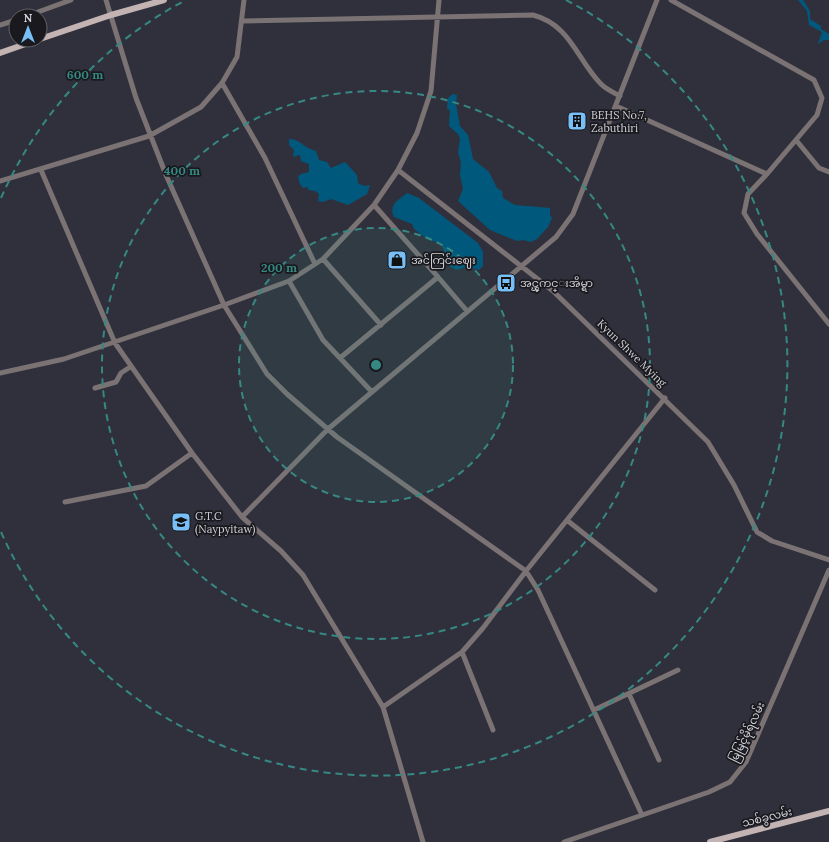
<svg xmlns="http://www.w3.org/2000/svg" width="829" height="842" viewBox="0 0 829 842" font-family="Lora,'Noto Sans Myanmar',serif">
  <rect width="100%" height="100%" fill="#30303c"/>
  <path fill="#01587d" d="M798,0H803L810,11V19L821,26V29L829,34V40H824L818,44L822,32L809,25L807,11Z
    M453,94L457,95L456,104L460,126L468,135L473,159L489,172L497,188L502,191L503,198L515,205L550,208V215L552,218L548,227L537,239L531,242L523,240L517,241L490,230L458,201L463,189L460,175L461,162L458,153L460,139L458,134L449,126L450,111L447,108L448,98Z
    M289,139C301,139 303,148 316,151L319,160L327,162L331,168L345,162L357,175L358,183L364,186L370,185L367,194L348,205L331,199L323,202L318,201L319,194L315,191L308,190V187L303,188L300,184L298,177L301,174L309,172V164L301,161L300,155L293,157L294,150L289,145Z
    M407,193L419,198L478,243L483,252V266L479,270L468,267L456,270L449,266L441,243L428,240L414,229L412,224L394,217C388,204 399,200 407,193Z"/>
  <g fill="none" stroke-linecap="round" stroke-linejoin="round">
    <path stroke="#7a7273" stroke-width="5" d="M106,0L136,98L166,175L224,305L267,374L287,394L337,437L526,571L538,590L642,815
      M671,0L814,80L822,98L817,115L767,174L748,194L744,213L757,234L829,324
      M27,16L71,0
      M243,21L533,15C571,25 577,60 601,84C606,89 614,93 620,96
      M0,25L16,20
      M222,83L265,158L315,264
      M616,106L767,174
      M796,140L819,168L829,172
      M41,170L115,343L192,453L242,517L281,551L303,575L383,707L423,842
      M398,170L553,291L708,442L734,485L757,532L772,541L829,560
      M0,181L149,136L201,107L222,83L237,57L244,0
      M374,205L438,277
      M323,259L381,325
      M289,281L323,340L372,392
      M340,358L438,277L467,311
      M0,373L64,359L224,305L289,281L323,259L374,205L398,170L417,133L431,91L439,0
      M95,388L116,382L121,373L130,367
      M65,502L146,486L192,453
      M242,517L328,429L556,237L573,214L657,0
      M568,521L655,590
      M462,652L493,730
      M629,694L659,760
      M383,707L462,652L483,628L526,571L665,398
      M594,710L678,670
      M564,842L709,792L730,782L746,762L829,570"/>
    <path stroke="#c3b3b3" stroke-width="6" d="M40,39L111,15L164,0
      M0,53L37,40
      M710,842L829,811"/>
  </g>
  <circle cx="376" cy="365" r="137" fill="#368883" fill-opacity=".12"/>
  <g fill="none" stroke="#368883" stroke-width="2" stroke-dasharray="7 5">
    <circle cx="376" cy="365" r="137"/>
    <circle cx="376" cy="365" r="274"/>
    <path d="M1 198A411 411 0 0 1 186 0M566 0A411 411 0 1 1 1 532"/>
  </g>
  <defs>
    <g id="building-square" transform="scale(1)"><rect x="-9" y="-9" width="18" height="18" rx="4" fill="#78bff7" stroke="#19191e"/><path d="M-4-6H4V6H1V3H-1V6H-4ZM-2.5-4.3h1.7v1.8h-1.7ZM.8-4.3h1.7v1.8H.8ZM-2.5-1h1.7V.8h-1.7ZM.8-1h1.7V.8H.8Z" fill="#111"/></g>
    <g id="shop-square" transform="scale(1)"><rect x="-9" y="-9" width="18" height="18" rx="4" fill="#78bff7" stroke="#19191e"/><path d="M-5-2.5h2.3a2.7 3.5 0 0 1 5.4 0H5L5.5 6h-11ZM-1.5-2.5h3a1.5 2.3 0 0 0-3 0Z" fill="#111"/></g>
    <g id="bus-square" transform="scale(1)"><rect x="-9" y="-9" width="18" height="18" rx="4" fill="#78bff7" stroke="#19191e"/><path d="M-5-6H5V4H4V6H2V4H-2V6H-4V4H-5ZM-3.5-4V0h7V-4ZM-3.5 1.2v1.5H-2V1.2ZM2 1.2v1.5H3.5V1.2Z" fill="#111"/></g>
    <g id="university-square" transform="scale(1)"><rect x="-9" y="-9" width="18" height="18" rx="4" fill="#78bff7" stroke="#19191e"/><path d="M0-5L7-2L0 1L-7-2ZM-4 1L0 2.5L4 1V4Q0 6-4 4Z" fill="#111"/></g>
  </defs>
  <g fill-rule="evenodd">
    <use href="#building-square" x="577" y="121"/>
    <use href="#shop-square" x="397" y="260"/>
    <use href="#bus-square" x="506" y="283"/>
    <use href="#university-square" x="181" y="522"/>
  </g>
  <g text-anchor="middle" stroke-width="3.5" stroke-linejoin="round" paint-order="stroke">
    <g font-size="11" fill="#d1d1d9" stroke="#19191e" text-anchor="start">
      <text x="591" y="119">BEHS No.7,<tspan x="591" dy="13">Zabuthiri</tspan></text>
      <text x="411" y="264">အင်ကြင်းဈေး</text>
      <text x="520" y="287">အင္ၾကင္းအိမ္ရာ</text>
      <text x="195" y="520">G.T.C<tspan x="195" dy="13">(Naypyitaw)</tspan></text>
    </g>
    <g font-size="11" fill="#d1d1d9" stroke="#19191e">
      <text transform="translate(632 353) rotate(44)" y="4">Kyun Shwe Mying</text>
      <text transform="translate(747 732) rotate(-64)" y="4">မြမြင့်မိုရ်လမ်း</text>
      <text transform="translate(767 817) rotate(-14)" y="4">သစ်ခွလမ်း</text>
    </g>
  </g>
  <circle cx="376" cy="365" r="6" fill="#368883" stroke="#19191e" stroke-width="2"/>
  <g font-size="12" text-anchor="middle" font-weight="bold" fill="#368883" stroke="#19191e" stroke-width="3.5" stroke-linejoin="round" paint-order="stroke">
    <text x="85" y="79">600 m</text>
    <text x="182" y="175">400 m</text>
    <text x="279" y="272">200 m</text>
  </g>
  <g transform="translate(28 28)"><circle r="19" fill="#19191e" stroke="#636369"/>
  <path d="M0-3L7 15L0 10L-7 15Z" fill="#78bff7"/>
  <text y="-6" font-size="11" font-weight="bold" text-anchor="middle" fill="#d1d1d9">N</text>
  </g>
</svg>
